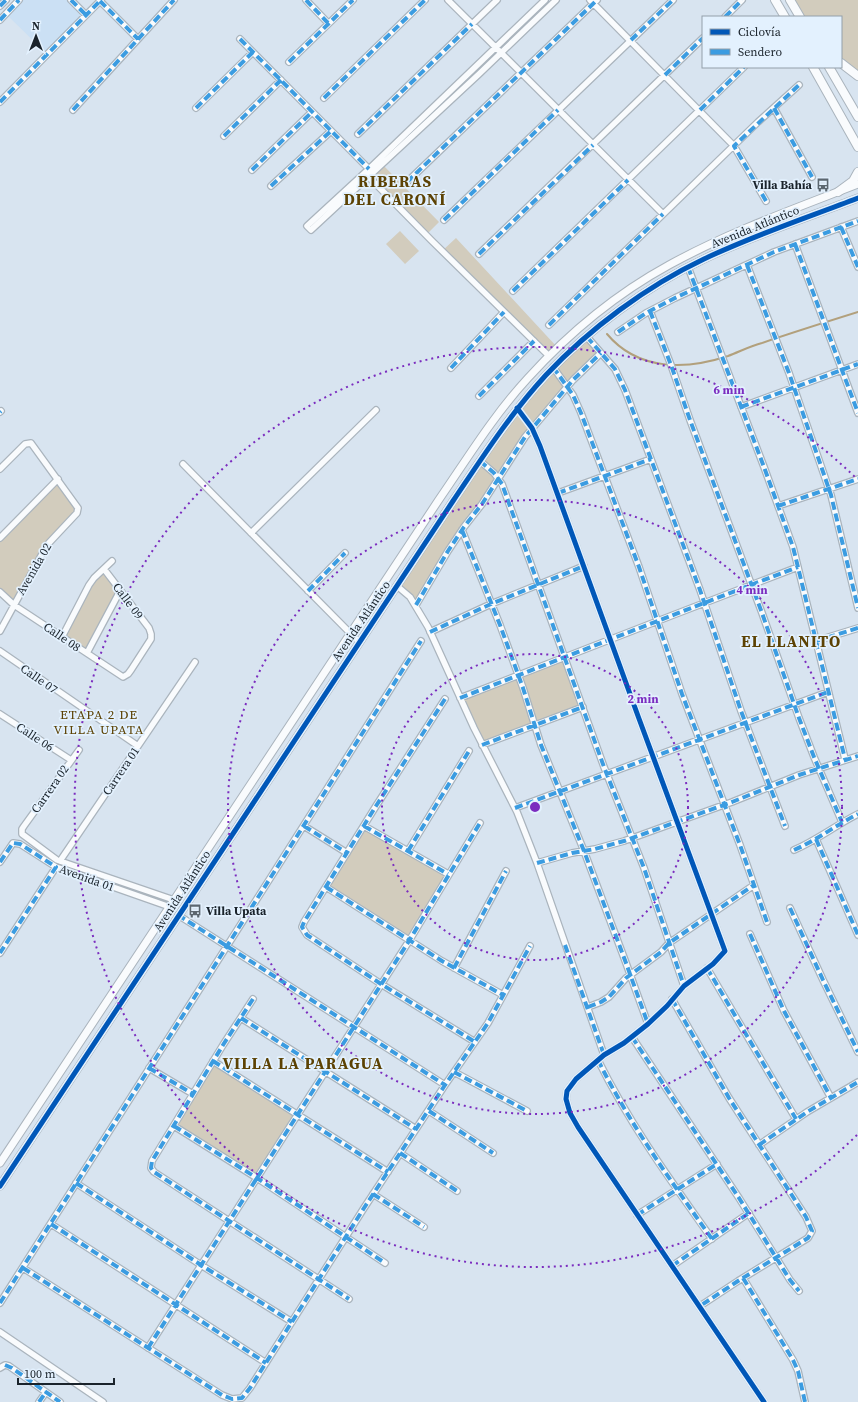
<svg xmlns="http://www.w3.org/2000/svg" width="858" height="1402" viewBox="0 0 858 1402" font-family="'Source Serif 4',serif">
  <rect width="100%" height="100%" fill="#d8e4f0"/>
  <path fill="#cbe0f4" d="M19,0H71L86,15L47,54L6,14Z"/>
  <path fill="#d2ccbd" d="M790,0H858V76L841,63V17H800Z
    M382,164L439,222L426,235L369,177Z
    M400,231L419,251L405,264L386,244Z
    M456,238L557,347L549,356L442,251Z
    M587,337L601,353L525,437L416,605L397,586L517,408Z
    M58,479L78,508L58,532L14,605L0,592V538Z
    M104,569L120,591L87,653L62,637L84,594Z
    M565,657L583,707L482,745L460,698Z
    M364,826L448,874L409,941L326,887Z
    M213,1062L298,1114L257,1178L174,1126Z"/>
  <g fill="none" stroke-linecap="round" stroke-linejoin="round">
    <path stroke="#b2a07c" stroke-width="2" d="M607,334C638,371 686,370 728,356C739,352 750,346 762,343C794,332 826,322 858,312"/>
    <g stroke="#aab4bd" stroke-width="8">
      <path id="minor" d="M71,0L86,15
        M306,0L328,23
        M448,0L663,214
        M545,0L369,169L307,226L311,230L479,74L556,0
        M590,0L734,146L766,201
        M100,1L138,39
        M0,6L6,0
        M725,17L742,0
        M0,20L19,0
        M240,39L369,169
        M289,62L353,0
        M324,98L425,0
        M0,102L101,0
        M196,108L253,52
        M774,108L812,177
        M73,110L174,0
        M358,134L497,0
        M224,136L281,80
        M252,170L312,112
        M366,174L431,240L549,356
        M407,182L597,0
        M271,186L331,131
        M444,220L673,0
        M841,227L858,267
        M795,244L858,413
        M479,254L703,38
        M747,265L789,373L831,495L858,608
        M688,267L764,467L793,547L845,759
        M513,291L744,67
        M650,311L671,365L690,420L762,613L799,718L814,757L842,822
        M549,325L758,122L799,85
        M618,332L646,313L675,298L774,252L858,221
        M587,337L615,369L625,390L700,590L741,711L785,826
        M553,367L573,395L581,413L639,567L682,694L740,845L767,922
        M451,368L504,312
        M479,396L534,341
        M741,407L858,364
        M517,408L532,428L540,446L638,716L725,951L713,964L684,986L667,1006L648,1024L624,1043L604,1055L576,1079L567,1091L566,1099L570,1113L578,1127L764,1402
        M0,412L1,411
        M480,461L494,473L502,484L604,767L644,868L684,986
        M183,464L359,642
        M0,469L25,444L31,443L78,508L77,513L47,545L0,631
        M558,493L651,459
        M778,506L858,479
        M462,530L500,625L523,688L541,745L584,851L626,963L648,1024
        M251,533L376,410
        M0,538L58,479
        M397,586L410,597L428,627L474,728L517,812L537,863L604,1055
        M308,591L345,553
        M0,592L14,605L123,677L128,674L131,670L151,639V634L149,628L104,569
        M416,605L448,551L464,527L482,504L525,437L573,380L601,353
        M430,632L491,604L584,566
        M62,637L89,585L94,578L112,561
        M816,641L858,628
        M0,651L138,746
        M87,653L120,591
        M460,698C573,654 685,610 798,567
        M445,699L376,806L304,922L302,927L307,935L381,984L475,1042
        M0,714L71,760
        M482,745L583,707
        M79,750L24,826L22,829V834L57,860L174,900
        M515,808L828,692
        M304,826L347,853
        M364,826L448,874
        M816,839L858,935
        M794,850C817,840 836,825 858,814
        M408,851L469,751
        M60,861L195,662
        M0,862L13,843L20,844L56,867L170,907
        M537,863L572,853L595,849L624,841L732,802L799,775L858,756
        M326,887L442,961L503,995
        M790,908L823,980L858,1052
        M178,915L445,1085
        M750,934L784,1011L831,1098
        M0,953L56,867
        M454,968L506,871
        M707,968L796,1119
        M253,999L223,1045L152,1161L151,1168L154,1172L349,1299
        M672,999L729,1098L806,1217L812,1231L808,1238L738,1281L700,1306
        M588,1007L601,1002L609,997L626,978L661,952L669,943L754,885
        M241,1018L416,1129
        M632,1037L739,1198L790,1280L799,1291
        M598,1060C629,1123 671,1181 712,1239
        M213,1061L388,1172
        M149,1068L193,1094
        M454,1072L527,1111
        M429,1111L493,1153
        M174,1126L257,1178L385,1263
        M759,1145L807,1112L858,1082
        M400,1153L457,1191
        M76,1183L201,1265L292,1322
        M373,1194L424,1227
        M637,1215L717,1164
        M51,1224L266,1363
        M672,1266L749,1213
        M23,1268L222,1395L232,1399L242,1398L250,1388L364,1208L445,1085L488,1023L530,946
        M743,1278L793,1360L798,1371L805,1402
        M0,1303L421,641
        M0,1332L103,1402
        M148,1348L409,941L480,823
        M0,1368L5,1365L9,1366L60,1402
        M39,1402L46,1392"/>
    </g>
    <g stroke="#aab4bd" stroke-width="9">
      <path id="tertiary" d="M0,1163L438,501C467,459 493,416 528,378C568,334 616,294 669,265C729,232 794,209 858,184
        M0,1186L453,501C482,458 510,414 546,375C589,329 647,286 704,259C754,235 806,218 858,198"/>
    </g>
    <g stroke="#aab4bd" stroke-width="10">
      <path id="secondary" d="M775,0L785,17
        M790,0L800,17
        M841,63L858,76
        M813,67L858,147
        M829,67L858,117
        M838,192L853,181L858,172"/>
    </g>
    <use href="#minor" stroke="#f9fbfd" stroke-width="5.5"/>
    <use href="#tertiary" stroke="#f9fbfd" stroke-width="7"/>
    <use href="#secondary" stroke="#f9fbfd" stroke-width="8"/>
    <path stroke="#3b9ce1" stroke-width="4" stroke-dasharray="8 4" stroke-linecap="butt" d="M71,0L86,15
      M306,0L328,23
      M100,1L138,39
      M0,6L6,0
      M725,17L742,0
      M0,20L19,0
      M240,39L369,169
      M631,40L673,0
      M289,62L353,0
      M665,75L703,38
      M324,98L425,0
      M0,102L101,0
      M196,108L253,52
      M774,108L812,177
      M73,110L174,0
      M700,110L744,67
      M358,134L472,24
      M224,136L281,80
      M252,170L312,112
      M407,182L597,0
      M271,186L331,131
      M766,201L734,146L799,85
      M444,220L558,110
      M841,227L858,267
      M795,244L858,413
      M479,254L593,145
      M747,265L789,373L831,495L858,608
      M688,267L764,467L793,547L845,759
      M513,291L628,180
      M650,311L671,365L690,420L762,613L799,718L814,757L842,822
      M549,325L663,214
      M618,332L646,313L675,298L774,252L858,221
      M587,337L615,369L625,390L700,590L741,711L785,826
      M553,367L573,395L581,413L639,567L682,694L740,845L767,922
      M451,368L504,312
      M479,396L534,341
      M741,407L858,364
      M0,412L1,411
      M480,461L494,473L502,484L604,767L644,868L684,986
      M558,493L651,459
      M778,506L858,479
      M462,530L500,625L523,688L541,745L584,851L626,963L648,1024
      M308,591L345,553
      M416,605L448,551L464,527L482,504L525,437L573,380L601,353
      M430,632L491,604L584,566
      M816,641L858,628
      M460,698C573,654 685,610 798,567
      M445,699L376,806L304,922L302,927L307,935L381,984L475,1042
      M482,745L583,707
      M515,808L828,692
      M304,826L347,853
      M364,826L448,874
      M816,839L858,935
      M794,850C817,840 836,825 858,814
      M408,851L469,751
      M0,862L13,843L20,844L56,867L0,953
      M537,863L572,853L595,849L624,841L732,802L799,775L858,756
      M326,887L442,961L503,995
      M790,908L823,980L858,1052
      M178,915L445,1085
      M750,934L784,1011L831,1098
      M565,945L604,1055
      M454,968L506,871
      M707,968L796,1119
      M253,999L223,1045L152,1161L151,1168L154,1172L349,1299
      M672,999L729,1098L806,1217L812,1231L808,1238L738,1281L700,1306
      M588,1007L601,1002L609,997L626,978L661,952L669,943L754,885
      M241,1018L416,1129
      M632,1037L739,1198L790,1280L799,1291
      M598,1060C629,1123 671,1181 712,1239
      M213,1061L388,1172
      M149,1068L193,1094
      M454,1072L527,1111
      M429,1111L493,1153
      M174,1126L257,1178L385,1263
      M759,1145L807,1112L858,1082
      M400,1153L457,1191
      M76,1183L201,1265L292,1322
      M373,1194L424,1227
      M637,1215L717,1164
      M51,1224L266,1363
      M672,1266L749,1213
      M23,1268L222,1395L232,1399L242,1398L250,1388L364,1208L445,1085L488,1023L530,946
      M743,1278L793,1360L798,1371L805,1402
      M0,1303L421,641
      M148,1348L409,941L480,823
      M5,1365L12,1368L60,1402
      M39,1402L46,1392"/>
    <g stroke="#e3f1fe" stroke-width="8">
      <path id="cycleway" d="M517,408L532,428L540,446L638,716L725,951L713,964L684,986L667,1006L648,1024L624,1043L604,1055L576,1079L567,1091L566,1099L570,1113L578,1127L764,1402
        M0,1186L453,501C482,458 510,414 546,375C589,329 647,286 704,259C754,235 806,218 858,198"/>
    </g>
    <use href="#cycleway" stroke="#0057b8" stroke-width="5"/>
  </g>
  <g fill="none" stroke="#7b2cbf" stroke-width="2" stroke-dasharray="2 4">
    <circle cx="535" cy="807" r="153"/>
    <circle cx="535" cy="807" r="307"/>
    <path d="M857 1135A460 460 0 1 1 857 479"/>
  </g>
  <defs>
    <g id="bus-bare" transform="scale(1.08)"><path d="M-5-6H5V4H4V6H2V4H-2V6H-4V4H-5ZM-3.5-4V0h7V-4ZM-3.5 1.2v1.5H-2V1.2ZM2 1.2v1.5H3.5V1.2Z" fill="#5c6770" stroke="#e3f1fe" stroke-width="2.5" paint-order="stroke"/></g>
  </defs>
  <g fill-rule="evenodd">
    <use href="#bus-bare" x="823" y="185"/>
    <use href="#bus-bare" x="195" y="911"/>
  </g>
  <g text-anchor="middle" stroke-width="3.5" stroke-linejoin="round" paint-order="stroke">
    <g font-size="12" font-weight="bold" fill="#1a232b" stroke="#e3f1fe" text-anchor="end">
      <text x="812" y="189">Villa Bahía</text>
      <text x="206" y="915" text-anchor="start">Villa Upata</text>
    </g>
    <g font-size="12" fill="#1a232b" stroke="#e3f1fe">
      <text transform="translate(755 227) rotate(-22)" y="4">Avenida Atlántico</text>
      <text transform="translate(34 569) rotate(-60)" y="4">Avenida 02</text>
      <text transform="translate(128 601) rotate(53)" y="4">Calle 09</text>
      <text transform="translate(361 621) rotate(-56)" y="4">Avenida Atlántico</text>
      <text transform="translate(62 637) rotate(34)" y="4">Calle 08</text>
      <text transform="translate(39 679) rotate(35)" y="4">Calle 07</text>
      <text transform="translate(35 737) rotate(33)" y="4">Calle 06</text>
      <text transform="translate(121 771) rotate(-56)" y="4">Carrera 01</text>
      <text transform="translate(50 789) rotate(-55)" y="4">Carrera 02</text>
      <text transform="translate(87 878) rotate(20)" y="4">Avenida 01</text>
      <text transform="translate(182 891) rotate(-57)" y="4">Avenida Atlántico</text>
    </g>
    <g font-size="13" letter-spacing="1" fill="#5c4204" stroke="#e3f1fe">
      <text x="99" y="719">ETAPA 2 DE<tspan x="99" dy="15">VILLA UPATA</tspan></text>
    </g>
    <g font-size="16" font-weight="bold" letter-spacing="1" fill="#5c4204" stroke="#e3f1fe">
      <text x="395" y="187">RIBERAS<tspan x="395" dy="18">DEL CARONÍ</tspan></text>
      <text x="791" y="647">EL LLANITO</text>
      <text x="303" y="1069">VILLA LA PARAGUA</text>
    </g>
  </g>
  <circle cx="535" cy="807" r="6" fill="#7b2cbf" stroke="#e3f1fe" stroke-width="2"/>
  <g font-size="12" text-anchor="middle" font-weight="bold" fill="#7b2cbf" stroke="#e3f1fe" stroke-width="3.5" stroke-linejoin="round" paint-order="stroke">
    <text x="729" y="394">6 min</text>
    <text x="752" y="594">4 min</text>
    <text x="643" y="703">2 min</text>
  </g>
  <rect x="702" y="16" width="140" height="52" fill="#e3f1fe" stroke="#939faa"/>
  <rect x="710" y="29" width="20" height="6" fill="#0057b8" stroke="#939faa"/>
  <text x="738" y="36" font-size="12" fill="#1a232b">Ciclovía</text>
  <rect x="710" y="49" width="20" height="6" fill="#3b9ce1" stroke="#939faa"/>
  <text x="738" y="56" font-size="12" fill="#1a232b">Sendero</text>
  <g transform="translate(36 36)" stroke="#e3f1fe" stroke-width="3" paint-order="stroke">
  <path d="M0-3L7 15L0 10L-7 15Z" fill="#1a232b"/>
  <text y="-6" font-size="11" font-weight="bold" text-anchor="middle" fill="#1a232b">N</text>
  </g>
  <path d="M18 1378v6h96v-6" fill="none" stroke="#1a232b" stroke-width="2"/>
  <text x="24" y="1378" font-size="12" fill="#1a232b" stroke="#e3f1fe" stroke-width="3" paint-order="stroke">100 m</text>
</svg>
